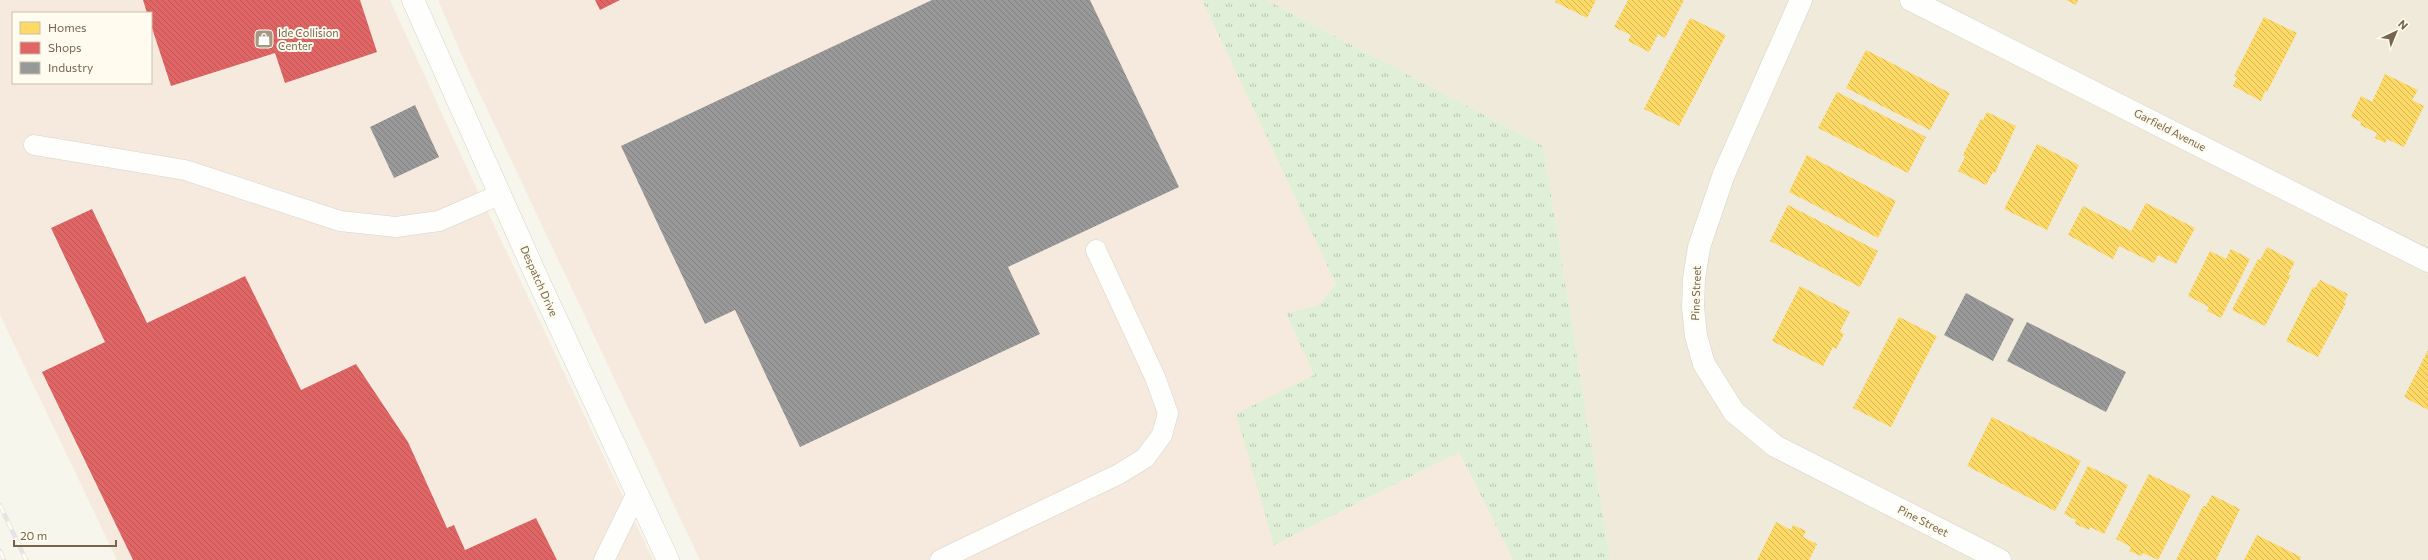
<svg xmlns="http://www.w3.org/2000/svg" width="2428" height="560" viewBox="0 0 2428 560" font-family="Commissioner,sans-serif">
  <defs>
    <pattern id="grass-tufts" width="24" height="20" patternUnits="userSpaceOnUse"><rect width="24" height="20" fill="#e0efd7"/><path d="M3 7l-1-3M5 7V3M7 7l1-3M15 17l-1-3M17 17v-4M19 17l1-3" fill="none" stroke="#bac5b1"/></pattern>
    <pattern id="homes-back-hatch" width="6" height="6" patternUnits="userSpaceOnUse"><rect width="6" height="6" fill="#ffd966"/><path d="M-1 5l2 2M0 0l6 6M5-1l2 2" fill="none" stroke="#d3b456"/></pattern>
    <pattern id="shops-back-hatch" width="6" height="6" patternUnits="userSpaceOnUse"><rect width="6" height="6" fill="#e06666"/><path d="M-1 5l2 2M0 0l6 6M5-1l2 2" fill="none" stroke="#ba5856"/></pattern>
    <pattern id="industry-back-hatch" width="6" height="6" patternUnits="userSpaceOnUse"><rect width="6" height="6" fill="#999"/><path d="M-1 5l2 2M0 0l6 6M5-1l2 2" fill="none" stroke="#82807f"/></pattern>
  </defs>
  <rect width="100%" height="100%" fill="#f7f6ec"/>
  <path fill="#f0eada" d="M1266,0H2428V560H1610L1543,146Z"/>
  <path fill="#f5eadd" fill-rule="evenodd" d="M0,0H390L466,166L653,560H117L0,315ZM13,13H151V83H13Z
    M438,0H1202L1336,284L1318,306L1287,313L1314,375L1274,545L1459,452L1513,560H700L461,54Z"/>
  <path fill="url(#grass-tufts)" d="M1202,0H1266L1543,146L1610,560H1513L1459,452L1274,545L1236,414L1314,375L1286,313L1318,306L1336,284Z"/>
  <path fill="url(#homes-back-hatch)" d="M1556,0H1596L1587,18L1555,2Z
    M1628,0H1684L1665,38L1658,34L1649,52L1628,41L1631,35L1614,27Z
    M2066,0H2078L2076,5Z
    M2264,17L2297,33L2267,92L2265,91L2261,101L2233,86L2237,77L2234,76Z
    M1690,18L1726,35L1679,126L1644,109Z
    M1866,50L1950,93L1930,130L1846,88Z
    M2385,74L2418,90L2412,100L2424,106L2404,147L2387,139L2385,143L2375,138L2377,133L2360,125L2361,122L2351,117L2361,96L2372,102Z
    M1837,92L1926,137L1908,173L1818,128Z
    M1987,112L2016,126L1995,173L1993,172L1986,185L1958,171L1965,157L1963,155L1981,119L1983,120Z
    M2037,144L2079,165L2047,230L2004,209Z
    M1807,155L1896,201L1878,238L1789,192Z
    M2146,203L2195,228L2176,264L2158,255L2154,263L2119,246L2113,259L2068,235L2083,206L2131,231Z
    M1788,205L1878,251L1860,287L1770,241Z
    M2267,247L2295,262L2288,275H2291L2265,326L2232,310L2258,259L2260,260Z
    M2231,249L2250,259L2221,318L2207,311L2209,307L2188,296L2210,251L2226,259Z
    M2320,280L2348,294L2344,303H2346L2318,357L2286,341L2313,287L2315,288Z
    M1800,286L1850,312L1840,331L1844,334L1836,349L1833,347L1823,366L1772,341Z
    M1899,317L1937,336L1891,427L1853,408Z
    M2428,350V410L2404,397Z
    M1992,417L2081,461L2055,511L1967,466Z
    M2088,466L2128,485L2104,534L2090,527L2089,530L2075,524L2076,520L2064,514Z
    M2149,474L2191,495L2158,560L2143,553L2141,556L2129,551L2131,547L2116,539Z
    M2212,495L2240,509L2216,560H2176L2203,506H2206Z
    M1776,522L1791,530L1793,525L1806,531L1803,537L1817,544L1809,560H1757Z
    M2257,535L2301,557L2300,560H2244Z"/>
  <path fill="url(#shops-back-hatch)" d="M143,0H360L377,52L285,83L275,53L171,86L151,25V13H147Z
    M595,0H620L600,10Z
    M92,209L147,323L245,276L301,390L356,364L408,442L447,528L454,525L465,550L536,518L557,560H133L42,372L105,342L51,228Z"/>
  <path fill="url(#industry-back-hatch)" d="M932,0H1090L1179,187L1008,267L1040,334L800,447L735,310L705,324L621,146Z
    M415,105L439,157L394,178L370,127Z
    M1966,293L2014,319L1993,361L1944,335Z
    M2027,322L2126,372L2106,412L2007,361Z"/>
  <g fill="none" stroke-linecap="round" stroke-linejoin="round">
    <g stroke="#d7d3ca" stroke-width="21">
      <path id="service" d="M34,145L185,170L340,221L396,227L439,221L501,194
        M604,560L637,493
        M940,560L1119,474L1145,458L1162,435L1168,413L1155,377L1096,250"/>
    </g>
    <g stroke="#d7d3ca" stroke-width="23">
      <path id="minor" d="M413,0L539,282L668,560
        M1801,0L1724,174L1699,247L1694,279L1693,307L1696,336L1704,364L1734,412L1775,446L2000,560
        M1911,0L2428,261"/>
    </g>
    <use href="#service" stroke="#fefefc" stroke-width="20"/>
    <use href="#minor" stroke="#fefefc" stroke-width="22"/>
    <g stroke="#e6e3e5" stroke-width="4.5">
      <path id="rail" d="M0,505L26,560
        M0,551L4,560"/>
    </g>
    <use href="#rail" stroke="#fffcef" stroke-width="3" stroke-dasharray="9" stroke-linecap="butt"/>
  </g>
  <defs>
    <g id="shop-square" transform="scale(1)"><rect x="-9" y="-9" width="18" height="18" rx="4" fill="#a49784" stroke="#fffcef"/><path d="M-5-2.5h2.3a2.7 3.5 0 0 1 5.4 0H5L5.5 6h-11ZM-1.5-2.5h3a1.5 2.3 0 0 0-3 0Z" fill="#fff"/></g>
  </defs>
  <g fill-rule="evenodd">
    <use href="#shop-square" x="264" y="39"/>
  </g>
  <g text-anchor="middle" stroke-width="4" stroke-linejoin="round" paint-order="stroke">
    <g font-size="11" fill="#77644c" stroke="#fffcef" text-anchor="start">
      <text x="278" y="37">Ide Collision<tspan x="278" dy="13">Center</tspan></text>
    </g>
    <g font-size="11" fill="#77644c" stroke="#fffcef">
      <text transform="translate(2170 130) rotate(27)" y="4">Garfield Avenue</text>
      <text transform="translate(539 281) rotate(66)" y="4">Despatch Drive</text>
      <text transform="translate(1696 293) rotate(-88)" y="4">Pine Street</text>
      <text transform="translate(1923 521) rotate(27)" y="4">Pine Street</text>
    </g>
  </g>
  <rect x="12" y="12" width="140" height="72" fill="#fffcef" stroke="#c9bfae"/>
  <rect x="20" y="22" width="20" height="12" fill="#ffd966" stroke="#c9bfae"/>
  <text x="48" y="32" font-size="12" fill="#77644c">Homes</text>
  <rect x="20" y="42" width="20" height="12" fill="#e06666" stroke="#c9bfae"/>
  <text x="48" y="52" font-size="12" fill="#77644c">Shops</text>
  <rect x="20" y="62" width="20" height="12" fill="#999999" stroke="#c9bfae"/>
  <text x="48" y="72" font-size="12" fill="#77644c">Industry</text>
  <g transform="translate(2396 32) rotate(44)" stroke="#fffcef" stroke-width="3" paint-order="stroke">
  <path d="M0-3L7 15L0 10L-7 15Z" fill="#77644c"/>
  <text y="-6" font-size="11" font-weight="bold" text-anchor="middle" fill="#77644c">N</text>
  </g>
  <path d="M14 540v6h102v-6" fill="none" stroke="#77644c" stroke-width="2"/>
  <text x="20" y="540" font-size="12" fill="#77644c" stroke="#fffcef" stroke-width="3" paint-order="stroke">20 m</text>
</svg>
